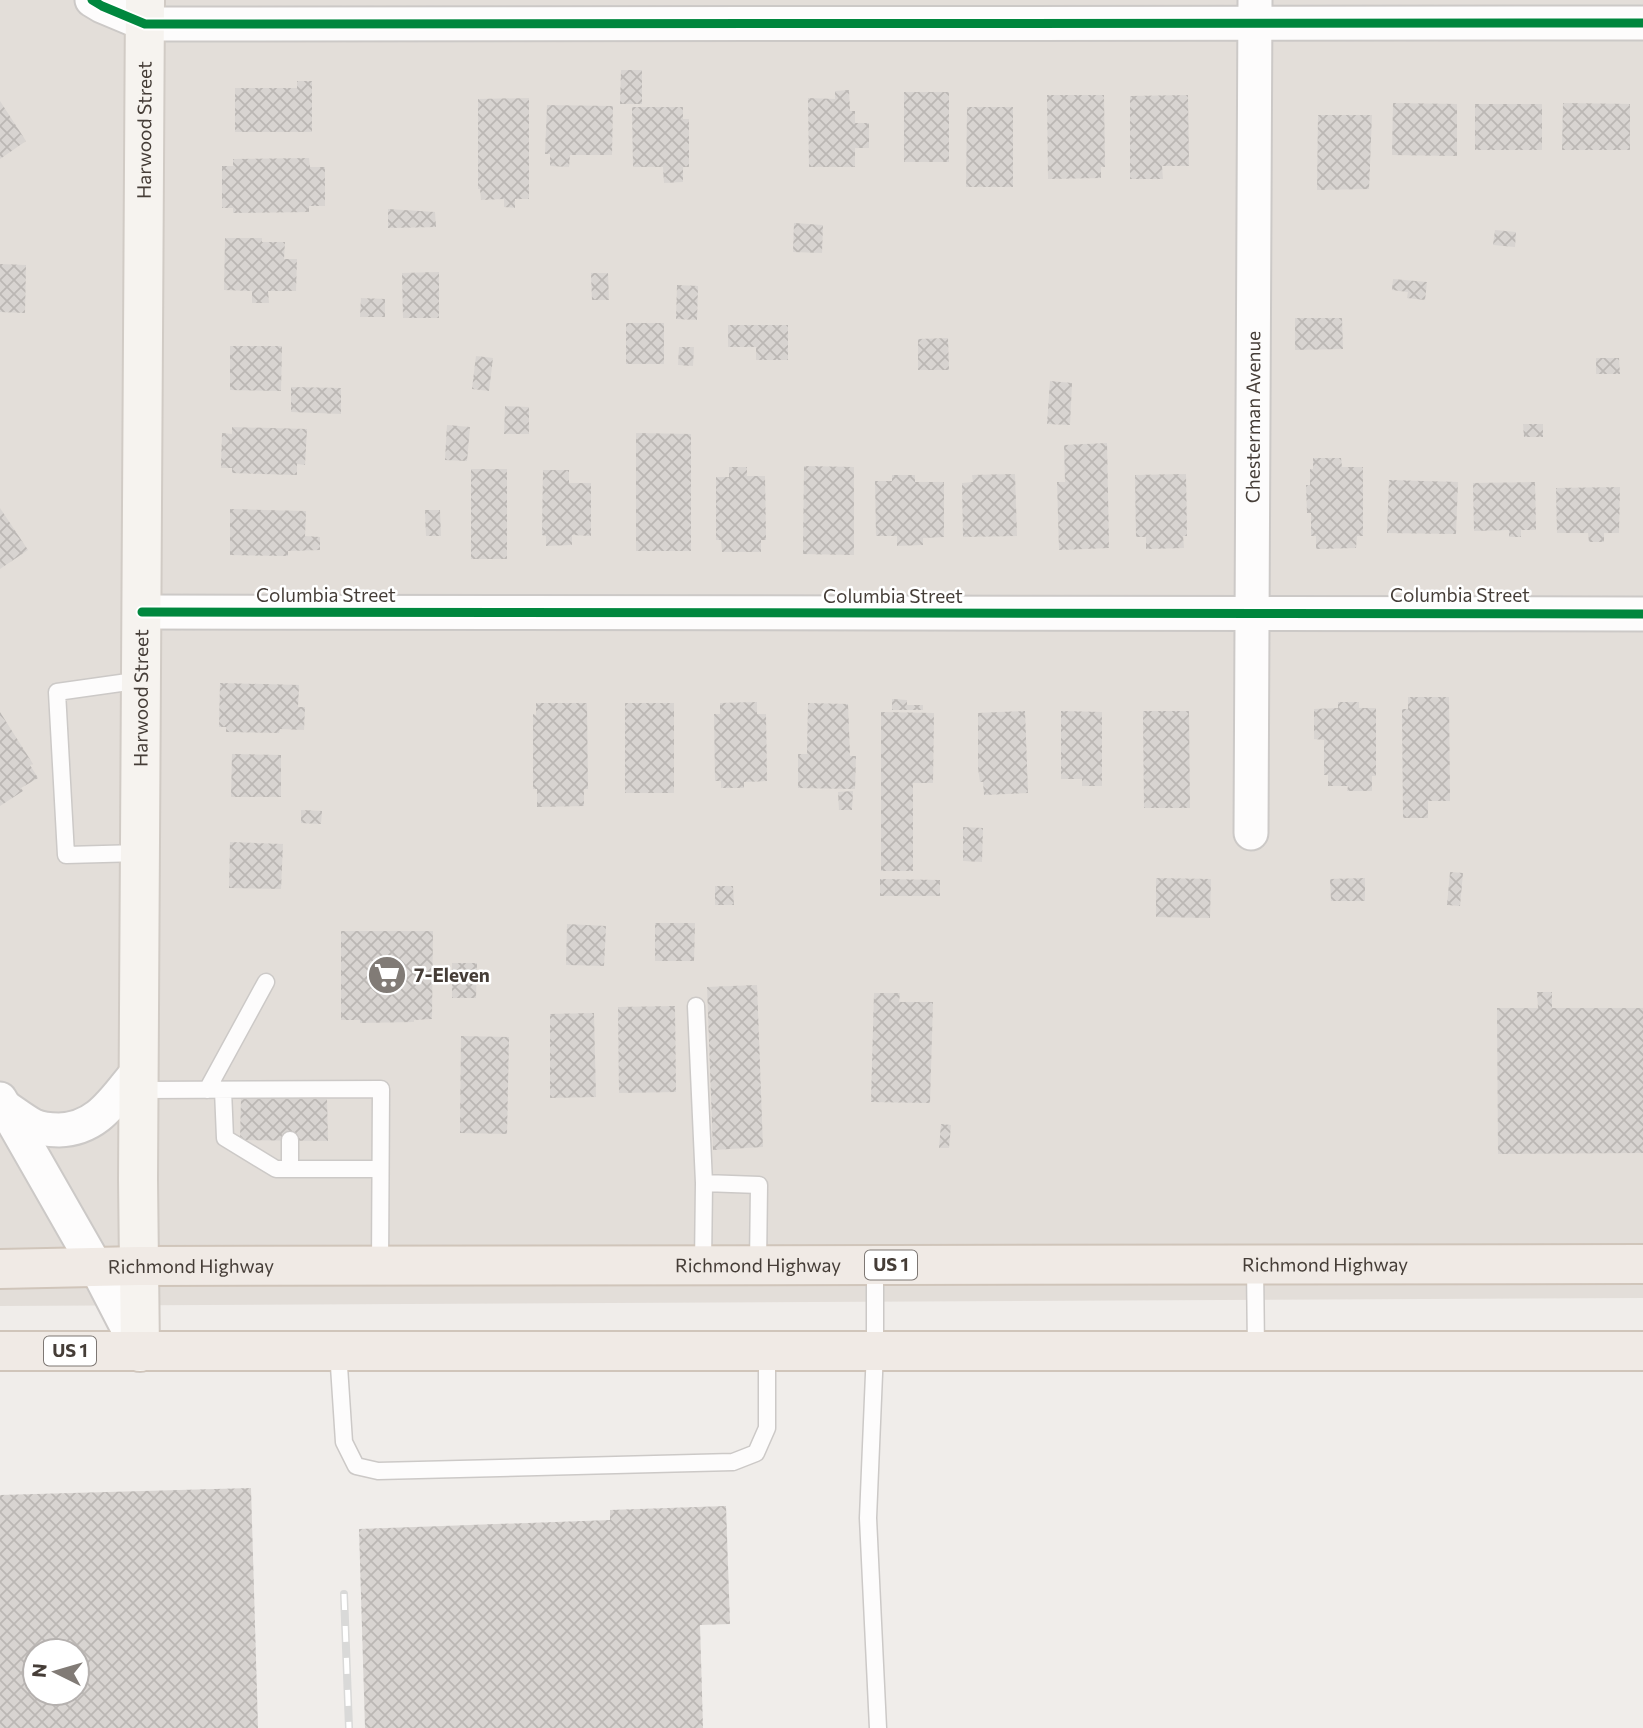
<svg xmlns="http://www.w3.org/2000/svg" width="1643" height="1728" viewBox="0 0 1643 1728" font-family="Commissioner,sans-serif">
  <defs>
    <pattern id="building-cross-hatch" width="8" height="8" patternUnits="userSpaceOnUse" patternTransform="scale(1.75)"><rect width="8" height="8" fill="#d8d4d1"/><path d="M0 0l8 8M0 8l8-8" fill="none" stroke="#bbb7b4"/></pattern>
  </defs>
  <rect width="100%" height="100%" fill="#f0edea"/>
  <path fill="#e3ded9" d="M0,0H1643V1298L0,1306Z"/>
  <path fill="url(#building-cross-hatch)" fill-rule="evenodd" d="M621,70H642V104H620Z
    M297,81H312V132H235V88H297Z
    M849,90L850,111H855V123H869V148H855V167H809L808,98L835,99V91Z
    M904,92H949V162H904Z
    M1047,95H1104L1105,167H1101V178L1048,179Z
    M1188,95L1189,166H1162L1163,179H1130V96Z
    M529,98V199H515V208L504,207V199L481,200L480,189H478V99Z
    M0,101L26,141L0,159Z
    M1393,103L1457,104V156L1392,155Z
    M1563,103L1630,104V150H1562Z
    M1475,104H1542V150H1475Z
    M547,105L613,106L612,155H570L569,167L550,166V154H545Z
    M632,107H683V119H689V167H683V182L664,183L663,167H633Z
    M967,107H1013V187H966Z
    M1318,115H1372L1369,189L1317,190Z
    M309,158L310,167H325V206H309V212L233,213V208H222V166H233V159Z
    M388,209L435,212L436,227L388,228Z
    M794,223L823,225L822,253L793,252Z
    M1495,230L1516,232L1515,247L1493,245Z
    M225,238H262V242H285L284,259H297L296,291H268L269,303H252V291L224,290Z
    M0,264L26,265L25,313L0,312Z
    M439,272V318H403L402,273Z
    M591,273H608L609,300H592Z
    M1393,279L1427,282L1425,300L1407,298L1408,292L1392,290Z
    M677,285L698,286L697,320L676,319Z
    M361,298L385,299V317H360Z
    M1295,318H1342L1343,349L1295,350Z
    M626,323H664V364H626Z
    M728,325H788V360H756V347H728Z
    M948,338L949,370H918V339Z
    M230,346H282L281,391L230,390Z
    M679,347H694L693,366L678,365Z
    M476,356L493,358L489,391L472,389Z
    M1596,358H1619L1620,374H1596Z
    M1050,381L1072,383L1070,425L1047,424Z
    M291,387L341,388V414L291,412Z
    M505,406L529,407V434H504Z
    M1523,424H1543V437H1524Z
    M447,425L470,427L467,461L445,460Z
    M232,427L307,429L305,465L297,464V475L232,473V468H221L222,433L232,434Z
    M636,433L691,434V551H636Z
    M1107,443L1109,548L1059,550L1057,482H1065L1064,445Z
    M1313,458H1341L1342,467H1363V536H1357L1356,548L1316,549V536H1311V513H1307L1306,485H1310V469H1313Z
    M804,466L854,467V555L803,554Z
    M729,467H747V476H765L766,540H761V552H722L721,540H716V477H729Z
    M471,469H507V559H471Z
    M543,470H569V483H591V536L572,535V545L546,546V536L542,535Z
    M1015,474L1017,536L963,537L962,483L973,482L972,475Z
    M1186,474L1187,536H1183L1184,548L1146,549V537H1136L1135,475Z
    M892,475H915V482H944V537L923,538V545L897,546V536H876L875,481H892Z
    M1389,480L1458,482L1456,534L1387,533Z
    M1535,482L1536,530H1521V537H1509V530L1474,531L1473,483Z
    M1620,487L1619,533H1604V542H1589L1588,533H1557L1556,488Z
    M0,508L28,550L0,569Z
    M230,509L306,511L305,536L320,537V550L288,551V556L230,555Z
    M425,510H440L441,536H426Z
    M220,683L299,685L298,707H305L304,730L280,729L279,733L226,732V727H219Z
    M1408,697H1449L1450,801H1428V818H1403L1402,709H1408Z
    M892,699L907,700V705H923V710H892Z
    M757,702V714H766L767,781L744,782V788H721V781H715L714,714H720V703Z
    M1338,702H1359V708H1376V776H1372V791H1347L1348,786H1328V775H1324V740L1314,739V709L1338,708Z
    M536,703H587L588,789H584V806L537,807V789H533V714L536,715Z
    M625,703H674V793H625Z
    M808,703L848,704L850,756H856L855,789L798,788V754H807Z
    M1025,711L1028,793L984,795L983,782H980L978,768V713Z
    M1061,711L1102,712V786H1082V779H1061Z
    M1143,711H1189L1190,808H1144Z
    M0,712L33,764L30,765L38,778L21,788L23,791L0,806Z
    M881,712L934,713L933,783H913V871H881Z
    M232,754L281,755V797H231Z
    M853,791L852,810H839L838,792Z
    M301,810L322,811L321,824L301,823Z
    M963,827L983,828L982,862L963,861Z
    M230,842L283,844L281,889L229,888Z
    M1450,872L1463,873L1460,906L1447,905Z
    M1156,878L1211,879L1210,918L1156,917Z
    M1365,878V901H1331L1330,879Z
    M880,879L940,880V896H880Z
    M715,886H733L734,905H715Z
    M655,923H695L694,961H655Z
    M567,924L606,926L604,966L566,965Z
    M341,931H433L432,1019L414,1020V1022L360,1023V1020H341Z
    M452,963H477L476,998H452Z
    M757,985L763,1147L713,1150L707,987Z
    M1537,992H1552V1008H1643V1153L1498,1154L1497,1008H1538Z
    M874,993H900L899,1002H933L930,1103L871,1102Z
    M675,1006L676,1092L619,1093L618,1007Z
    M594,1013L596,1097L550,1098V1014Z
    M461,1036L509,1037L507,1134L460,1133Z
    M241,1098L327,1099L328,1141L240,1140Z
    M941,1124L951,1125L949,1148H939Z
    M251,1488L258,1728H0V1495ZM35,1651H77V1693H35Z
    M726,1506L730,1624L700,1625L703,1728H365L359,1529L610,1520V1510Z"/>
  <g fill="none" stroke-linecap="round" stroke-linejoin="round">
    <g stroke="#ccc9c7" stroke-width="19">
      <path id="lane" d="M140,853L66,855L57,692L142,680
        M696,1006L704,1183L759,1185L758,1265
        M139,1090L381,1089L380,1267
        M207,1090L266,982
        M223,1090L225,1138L276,1169H379
        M290,1169V1140
        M703,1265L704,1183
        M875,1265V1350L868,1518L878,1728
        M1255,1265L1256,1350
        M338,1351L344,1442L356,1466L378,1471L733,1462L756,1453L767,1428V1351"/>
    </g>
    <g stroke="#ccc9c7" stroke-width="37">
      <g id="street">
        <path d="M92,0L102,6L145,24L1643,23"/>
        <path d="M142,612L1643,614"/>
        <path id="s1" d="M1251,833L1255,0"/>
        <path d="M0,1099L96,1267L140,1352"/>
        <path d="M5,1107C14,1113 23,1120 32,1125C40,1129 50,1130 59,1130C99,1129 115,1098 139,1070"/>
      </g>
    </g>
    <g stroke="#d1cbc5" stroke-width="42">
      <g id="secondary">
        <path id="s2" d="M140,1352L138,1179L145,0"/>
      </g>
    </g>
    <g stroke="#d0c5ba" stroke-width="42">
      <g id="primary">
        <path id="s3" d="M0,1269L139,1266L1643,1264"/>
        <path d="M0,1351H1643"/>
      </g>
    </g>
    <use href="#lane" stroke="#fdfcfc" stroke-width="16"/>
    <use href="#street" stroke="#fdfcfc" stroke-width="33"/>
    <use href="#secondary" stroke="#f6f3ef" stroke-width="38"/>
    <use href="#primary" stroke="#f0eae5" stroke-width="38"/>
    <g stroke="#d9d9d8" stroke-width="8">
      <path id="rail" d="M344,1594L349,1728"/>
    </g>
    <use href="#rail" stroke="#fff" stroke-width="5" stroke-dasharray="16" stroke-linecap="butt"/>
    <g stroke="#fff" stroke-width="13">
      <path id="cycleway" d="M92,0L102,6L145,24L1643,23
        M142,612L1643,614"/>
    </g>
    <use href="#cycleway" stroke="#00873e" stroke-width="9"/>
  </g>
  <defs>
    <g id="supermarket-disc" transform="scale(2.0125)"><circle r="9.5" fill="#817b76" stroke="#fff"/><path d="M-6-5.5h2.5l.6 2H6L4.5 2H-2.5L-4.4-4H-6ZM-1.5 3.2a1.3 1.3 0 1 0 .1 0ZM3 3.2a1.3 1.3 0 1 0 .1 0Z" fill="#fff"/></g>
  </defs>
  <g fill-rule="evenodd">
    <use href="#supermarket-disc" x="387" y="975"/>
  </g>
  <g text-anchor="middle" stroke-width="5" stroke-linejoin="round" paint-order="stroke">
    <g fill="#fff" stroke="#7d7773" stroke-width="2">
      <rect x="865" y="1250.5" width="52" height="29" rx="5"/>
      <rect x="44" y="1336.5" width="52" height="29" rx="5"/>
    </g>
    <g font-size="18" font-weight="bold" fill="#453d37">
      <text x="891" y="1271">US 1</text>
      <text x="70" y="1357">US 1</text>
    </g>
    <g font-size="19" fill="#453d37" stroke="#fff">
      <text dy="7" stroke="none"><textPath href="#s2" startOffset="1222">Harwood Street</textPath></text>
      <text dy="7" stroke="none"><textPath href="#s1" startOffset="416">Chesterman Avenue</textPath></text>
      <text x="326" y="602">Columbia Street</text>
      <text x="1460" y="602">Columbia Street</text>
      <text x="893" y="603">Columbia Street</text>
      <text dy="7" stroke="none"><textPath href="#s2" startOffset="654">Harwood Street</textPath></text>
      <text dy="7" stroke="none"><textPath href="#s3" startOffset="1325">Richmond Highway</textPath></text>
      <text dy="7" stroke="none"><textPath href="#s3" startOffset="758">Richmond Highway</textPath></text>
      <text dy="7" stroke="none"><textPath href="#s3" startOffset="191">Richmond Highway</textPath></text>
    </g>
    <g font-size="19" font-weight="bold" fill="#453d37" stroke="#fff" text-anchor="start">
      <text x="414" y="982">7-Eleven</text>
    </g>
  </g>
  <g transform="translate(56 1672) rotate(275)"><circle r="33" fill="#ffffff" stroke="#b5b1af" stroke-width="2"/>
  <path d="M0-5L12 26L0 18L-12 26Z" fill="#817b76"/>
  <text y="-10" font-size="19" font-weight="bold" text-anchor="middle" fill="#453d37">N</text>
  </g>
</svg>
